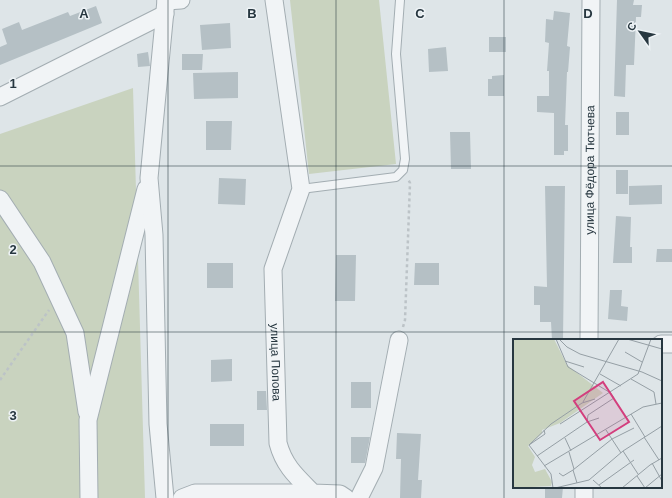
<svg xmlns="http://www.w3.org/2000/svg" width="672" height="498" viewBox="0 0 672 498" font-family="Helvetica,sans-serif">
  <rect width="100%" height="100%" fill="#dee5e8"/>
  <path fill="#c9d3bf" d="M290,0H379L396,164L309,174Z
    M133,88L145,498H0V134Z"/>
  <path fill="#b5c0c5" d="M617,0H634L633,5H642L641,17H636L634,65H626L625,97L614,96Z
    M96,6L102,23L0,65V47L7,44L2,29L19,22L22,30L68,12L70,16Z
    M554,11L570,13L567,46L570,47L568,72H567L565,125H568V151H564V155H554V113L537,112V96H549V71H547L549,43L545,42L546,19L553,20Z
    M230,23L231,48L202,50L200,25Z
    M489,37H506V52H489Z
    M446,47L448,71L429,72L428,49Z
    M148,52L150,66L138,67L137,54Z
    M182,54H203L202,70H182Z
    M238,72V98L194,99L193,73Z
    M504,75V96H488V79H492V76Z
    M616,112H629V135H616Z
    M206,121H232L231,150H206Z
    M450,132H470L471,169H451Z
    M616,170H628V194H616Z
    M219,178L246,179L245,205L218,204Z
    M662,185V204L629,205V186Z
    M545,186H565L563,340H552L551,322H540V305H534V286L547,287Z
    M616,216L631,217L630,247H632V263H613Z
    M657,249H672V262H656Z
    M336,255H356L355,301H335Z
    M207,263H233V288H207Z
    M415,263H439V285H414Z
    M610,290H622L621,306L628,307L627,321L608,319Z
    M232,359V381L211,382V360Z
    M351,382H371V408H351Z
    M257,391H266L267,410H257Z
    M210,424H244V446H210Z
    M397,433L421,434L418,480H422L421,498H400L401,459H396Z
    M351,437H370L365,463H351Z
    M545,487H563L562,498H545Z"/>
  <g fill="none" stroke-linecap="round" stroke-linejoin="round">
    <g stroke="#a3adb2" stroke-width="10">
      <path id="service" d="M301,189L396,177L403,170L405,159L396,54L400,0"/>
    </g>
    <g stroke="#a3adb2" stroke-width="19">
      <g id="minor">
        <path id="s1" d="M274,0L301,189L273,269L278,443C284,466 297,477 313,493L340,494L346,498"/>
        <path d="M166,1L181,0"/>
        <path d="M0,97L165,14"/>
        <path d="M0,199L42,262L75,333L87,412"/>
        <path id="s2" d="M589,340L591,0"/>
        <path d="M661,344H672"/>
        <path d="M89,498L88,420L146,189"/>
        <path d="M165,498L158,424L154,235L149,178L166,0"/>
        <path d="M182,498L195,493H313"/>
        <path d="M359,498L374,468L399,340"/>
        <path d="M584,498V487"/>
      </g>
    </g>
    <path stroke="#bcc3c7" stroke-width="2.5" stroke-dasharray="3 3" stroke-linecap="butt" d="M403,327L405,320L410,183L408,179
      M0,380L49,310"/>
    <use href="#service" stroke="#f1f4f6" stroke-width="8"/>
    <use href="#minor" stroke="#f1f4f6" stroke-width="17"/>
  </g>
  <path fill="none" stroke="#273740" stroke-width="1" stroke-opacity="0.55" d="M168,0V498M336,0V498M504,0V498M0,166H672M0,332H672"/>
  <g text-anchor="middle" stroke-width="3" stroke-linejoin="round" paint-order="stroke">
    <g font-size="12" fill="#273740" stroke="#eef3f6">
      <text dy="4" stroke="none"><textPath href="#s2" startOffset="170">улица Фёдора Тютчева</textPath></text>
      <text dy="4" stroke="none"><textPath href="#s1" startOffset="369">улица Попова</textPath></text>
    </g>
  </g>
  <g transform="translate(513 339)">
    <rect width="149" height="149" fill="#dee5e8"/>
    <path d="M0,0H41L54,26L90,54L47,84L29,91V94L15,107L22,118L19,126L22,133L32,130L39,143L38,147L0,149Z" fill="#c9d3bf"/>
    <path fill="none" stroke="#959fa5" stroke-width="1" d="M43,0L55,28L96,53M46,0L54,8L67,15L129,33L149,42M114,0L149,10M112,13L129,23M52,22L71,28M87,35L108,47M118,40L141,53L143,65M70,63L106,0M118,75L132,98M74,83L86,79M47,85L125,35L138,0M31,91L32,95L16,106L38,135L40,149M93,91L108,114M131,98L146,121M52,99L58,112M16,106L38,85L69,64L82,60M110,112L125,135M56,113L61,130M24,117L74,83L75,76L101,59L97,53M139,124L149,142M31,127L130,68L149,64M60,131L64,144M46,134L50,137L60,131L99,100L121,89M124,137L132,149M80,141L89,149M86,146L121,121M42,149L76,141L110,112L149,87M109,149L137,126L149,119M132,149L149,135"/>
    <path fill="#d33e7d" fill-opacity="0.15" stroke="#d33e7d" stroke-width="2" d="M90,43L116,83L87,101L61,62Z"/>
    <rect width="149" height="149" fill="none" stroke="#273740" stroke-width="2"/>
  </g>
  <g font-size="13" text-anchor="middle" font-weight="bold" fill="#273740" stroke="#eef3f6" stroke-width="3" stroke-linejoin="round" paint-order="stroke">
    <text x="84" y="18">A</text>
    <text x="252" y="18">B</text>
    <text x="420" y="18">C</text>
    <text x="588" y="18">D</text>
    <text x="13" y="88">1</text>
    <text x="13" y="254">2</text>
    <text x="13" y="420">3</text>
  </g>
  <g transform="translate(640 32) rotate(303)" stroke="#eef3f6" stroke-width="3" paint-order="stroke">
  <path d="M0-3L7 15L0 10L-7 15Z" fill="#273740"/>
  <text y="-6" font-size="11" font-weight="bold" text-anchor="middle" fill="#273740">С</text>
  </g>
</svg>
